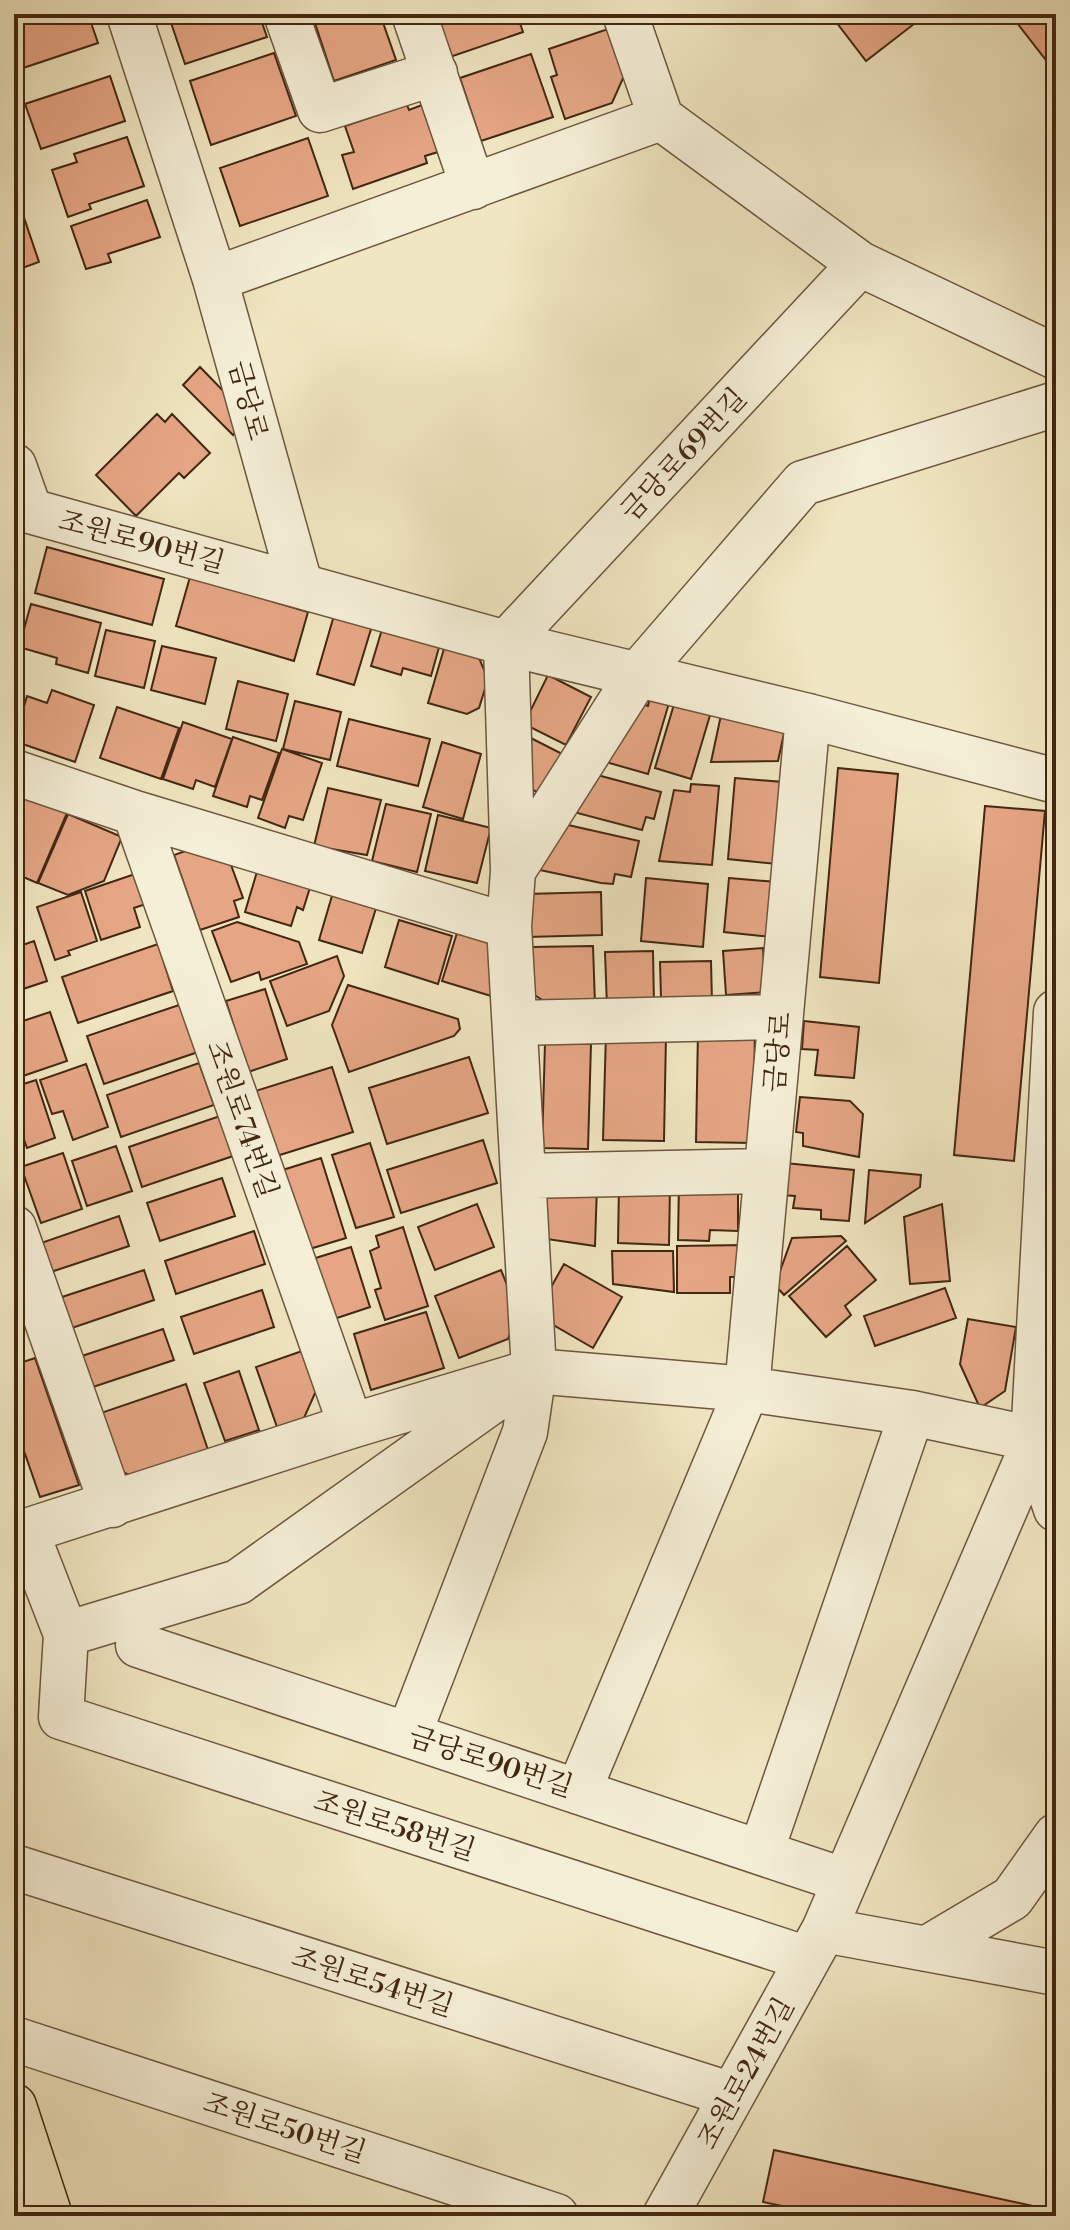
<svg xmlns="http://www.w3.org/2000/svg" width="1070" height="2230" viewBox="0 0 1070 2230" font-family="'Libre Bodoni','Noto Serif KR',serif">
  <rect width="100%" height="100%" fill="#f0e6c1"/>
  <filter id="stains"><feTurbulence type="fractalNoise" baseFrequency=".0025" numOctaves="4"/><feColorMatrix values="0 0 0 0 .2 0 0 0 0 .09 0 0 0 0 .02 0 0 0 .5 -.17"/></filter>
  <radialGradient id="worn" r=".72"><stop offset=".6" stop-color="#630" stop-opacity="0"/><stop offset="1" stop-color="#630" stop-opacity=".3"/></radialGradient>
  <path fill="#c0c38f" stroke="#817550" stroke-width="2" d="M14,2167L30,2216H14Z"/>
  <path fill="#e6a685" stroke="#422711" stroke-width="2" d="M42,14H88L98,43L14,71V23Z
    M168,14H259L267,37L185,64Z
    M312,14H380L396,60L334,81Z
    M432,14H517L523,32L447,58Z
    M524,14H550L527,22Z
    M830,14H920L923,17L866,61Z
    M1020,14H1056V73L1014,19Z
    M608,29L624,76L612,103L565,119L551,77L557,75L549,49Z
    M274,53L296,116L211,145L190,81Z
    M531,54L553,117L481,141L460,78Z
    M110,76L125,121L41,149L25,104Z
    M407,105L409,110L422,105L438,152L425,156L427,163L353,189L342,155L354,152L345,126Z
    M127,137L144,186L89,204L91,209L68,217L52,170L77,162L74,154Z
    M308,138L328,196L240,226L220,168Z
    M14,188L39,262L14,271Z
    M147,200L160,237L108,254L111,262L86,269L71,226Z
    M200,367L234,402L242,426L233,435L183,385Z
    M157,414L165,422L172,414L210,453L184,478L179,473L136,516L96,475Z
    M47,547L164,579L152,625L35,593Z
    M190,577L308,612L294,661L176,626Z
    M31,604L101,623L88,673L56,664L57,658L19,647Z
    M337,605L375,616L354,685L317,674Z
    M386,616L443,633L431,676L403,668L401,675L371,666Z
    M106,630L155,641L144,688L95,676Z
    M446,642L476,651L488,679L479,708L467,714L428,703Z
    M162,646L216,658L205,704L151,690Z
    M548,675L591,697L566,745L524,724Z
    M238,681L288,694L276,741L226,729Z
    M52,690L94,705L75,762L14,741L27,696L47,703Z
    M650,697L669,703L648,774L606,762L624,699L648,706Z
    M295,701L341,712L330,760L283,749Z
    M675,701L711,712L691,779L655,768Z
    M117,707L179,728L161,779L100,758Z
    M721,715L785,729L778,761L711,762Z
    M349,719L430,739L418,786L337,766Z
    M183,722L232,739L215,787L196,780L193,789L163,779Z
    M519,732L576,761L555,801L511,779Z
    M233,737L279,753L262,800L250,796L247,807L213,796Z
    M442,742L481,754L463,819L423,807Z
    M282,749L322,763L303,820L289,816L285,828L258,818Z
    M838,768L898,774L879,983L820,977Z
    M586,772L661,792L654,819L646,817L642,830L562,809Z
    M735,778L783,782L776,864L728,859Z
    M691,784L719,786L712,865L659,861L674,790L690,792Z
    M328,788L381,800L367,855L314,846Z
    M14,791L67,813L37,883L14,873Z
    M386,804L431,814L417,872L372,861Z
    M985,806L1045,811L1014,1161L954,1155Z
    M68,814L122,837L104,881L68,895L38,883Z
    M438,815L491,828L477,883L425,871Z
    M546,820L639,841L631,877L615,874L613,884L601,883L535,869Z
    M191,849L227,854L243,898L234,901L239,917L200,930L174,855Z
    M259,865L312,881L303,910L297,907L291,926L245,912Z
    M135,874L146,904L134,908L140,927L101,940L85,891Z
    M646,878L708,884L703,947L641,941Z
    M729,878L777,882L772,937L724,932Z
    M334,889L378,902L362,953L319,940Z
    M14,891L21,913L14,915Z
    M81,892L97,941L68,951L70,955L55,960L37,907Z
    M601,892L602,935L527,937L526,894Z
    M399,920L452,936L438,984L385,967Z
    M237,922L299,942L307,964L261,980L259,972L231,982L212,931Z
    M457,933L499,945L491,996L442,981Z
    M34,941L47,981L14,992V948Z
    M158,944L173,991L78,1023L62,977Z
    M593,946L595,1004L550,1005L533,994L531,947Z
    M763,948L766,992L726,995L723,951Z
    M653,951L654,1006L607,1007L605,952Z
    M337,956L344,976L329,1011L287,1026L270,981Z
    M711,961L712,1002L661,999L660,962Z
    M348,985L458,1019L460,1029L454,1036L349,1072L332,1025Z
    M265,989L287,1059L248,1072L226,1001Z
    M182,1004L198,1052L104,1084L87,1036Z
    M50,1012L67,1061L14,1079V1024Z
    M804,1021L859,1027L854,1078L815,1075L818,1050L802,1049Z
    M698,1030L755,1032L753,1143L696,1142Z
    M606,1033L666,1035L664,1141L603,1140Z
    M545,1043L591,1044L588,1149L542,1148Z
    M469,1057L488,1113L387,1144L369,1088Z
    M199,1063L214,1105L121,1137L107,1095Z
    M86,1064L108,1127L73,1140L63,1111L52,1114L40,1080Z
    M332,1067L353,1132L264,1160L243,1095Z
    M36,1080L55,1138L27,1148L20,1128L14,1130V1087Z
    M800,1097L850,1101L863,1114L859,1157L803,1146V1133L796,1132Z
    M220,1116L233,1156L142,1187L129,1147Z
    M483,1140L497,1183L401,1213L387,1170Z
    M370,1143L394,1217L356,1228L332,1155Z
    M116,1146L132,1191L87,1206L72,1161Z
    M63,1153L82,1209L41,1223L21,1167Z
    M321,1158L346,1238L303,1251L273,1173Z
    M785,1163L854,1170L849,1221L821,1219V1210L793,1208L795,1196L782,1195Z
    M869,1170L921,1175L920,1187L865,1223Z
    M222,1178L235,1216L160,1241L147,1203Z
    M679,1181L738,1183V1231L710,1230L709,1241L678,1240Z
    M534,1184L597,1185L595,1246L533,1237Z
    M619,1184L670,1185L669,1245L618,1243Z
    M477,1204L494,1247L435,1270L418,1227Z
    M942,1204L950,1281L910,1284L904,1217Z
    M119,1216L129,1246L51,1272L41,1243Z
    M403,1227L428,1306L385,1320L375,1290L381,1288L370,1251L379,1247L376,1236Z
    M254,1231L265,1264L176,1294L165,1261Z
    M841,1236L846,1241L784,1295L775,1285L792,1238Z
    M744,1245V1277H730V1293H677V1246Z
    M847,1246L876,1280L845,1306L851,1315L826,1337L789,1296Z
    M351,1247L370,1307L325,1322L306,1261Z
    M612,1251H673L674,1292L613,1284Z
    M564,1264L622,1297L593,1348L550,1323L545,1298Z
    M144,1270L154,1300L69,1329L59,1298Z
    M501,1270L518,1312L508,1339L459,1358L435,1296Z
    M945,1288L956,1318L875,1346L864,1316Z
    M262,1290L274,1327L194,1354L181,1317Z
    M20,1298L29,1324L14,1329V1300Z
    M426,1312L444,1368L371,1390L354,1334Z
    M968,1319L1016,1327L1005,1391L980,1408L960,1364Z
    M163,1329L174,1360L93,1387L82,1356Z
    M302,1351L316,1391L304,1418L277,1427L256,1367Z
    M35,1358L79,1485L40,1497L14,1422V1365Z
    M239,1371L259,1430L225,1441L204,1383Z
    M186,1384L209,1453L135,1478L113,1467L95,1415Z
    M774,2150L1056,2211V2216H830L763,2202Z"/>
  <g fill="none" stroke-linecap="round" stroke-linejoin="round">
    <g stroke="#6e573d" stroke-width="47">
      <path id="minor" d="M129,14L215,279L300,584
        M286,14L320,110L435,73
        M414,14L473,187
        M625,14L661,118
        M215,279L661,118L860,264L1056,357
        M14,466L30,511L506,643L808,716L1056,781
        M14,772L135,813L509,926
        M135,813L351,1426
        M513,871L638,674L803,483L1056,404
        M1056,1012L1033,1441L1056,1509
        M515,1023L780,1017
        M523,1176L766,1171
        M14,1228L112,1505
        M26,1531L66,1634L61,1717L808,1959
        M14,1535L351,1426L534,1371L747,1389L912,1413L1056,1444
        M66,1634L238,1582L506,1391
        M138,1645L843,1880
        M409,1734L525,1432L534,1371L509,926L513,871L506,643L860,264
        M579,1790L747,1389L808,716
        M761,1852L912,1413
        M14,1867L732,2095
        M824,1930L1056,1973
        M926,1949L1012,1898L1056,1836
        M14,2039L556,2216
        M665,2216L824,1930L1056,1391"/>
    </g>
    <g stroke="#422711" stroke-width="47">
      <path id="major" d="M14,2106L50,2216"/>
    </g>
    <use href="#minor" stroke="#f5efd7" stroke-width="44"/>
    <use href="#major" stroke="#f0e6c1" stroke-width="44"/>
  </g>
  <g text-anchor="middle" stroke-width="7" stroke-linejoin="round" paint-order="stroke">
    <g font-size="28" fill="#422711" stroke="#f5efd7">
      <text transform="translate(249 400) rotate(75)" y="10">금당로</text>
      <text transform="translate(683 454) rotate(-47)" y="10">금당로69번길</text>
      <text transform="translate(142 541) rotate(15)" y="10">조원로90번길</text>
      <text transform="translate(777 1052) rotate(-85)" y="10">금당로</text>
      <text transform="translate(243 1119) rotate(71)" y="10">조원로74번길</text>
      <text transform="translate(491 1761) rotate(18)" y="10">금당로90번길</text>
      <text transform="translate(395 1825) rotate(18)" y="10">조원로58번길</text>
      <text transform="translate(373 1981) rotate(18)" y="10">조원로54번길</text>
      <text transform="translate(745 2073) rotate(-61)" y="10">조원로24번길</text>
      <text transform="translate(285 2127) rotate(18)" y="10">조원로50번길</text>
    </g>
  </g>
  <rect width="1070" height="2230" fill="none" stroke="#f0e6c1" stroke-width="48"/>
  <rect x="16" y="16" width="1038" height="2198" fill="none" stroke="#422711" stroke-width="4"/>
  <rect x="24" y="24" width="1022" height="2182" fill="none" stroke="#422711" stroke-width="2"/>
  <rect width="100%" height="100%" filter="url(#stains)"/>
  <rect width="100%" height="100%" fill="url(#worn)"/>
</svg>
